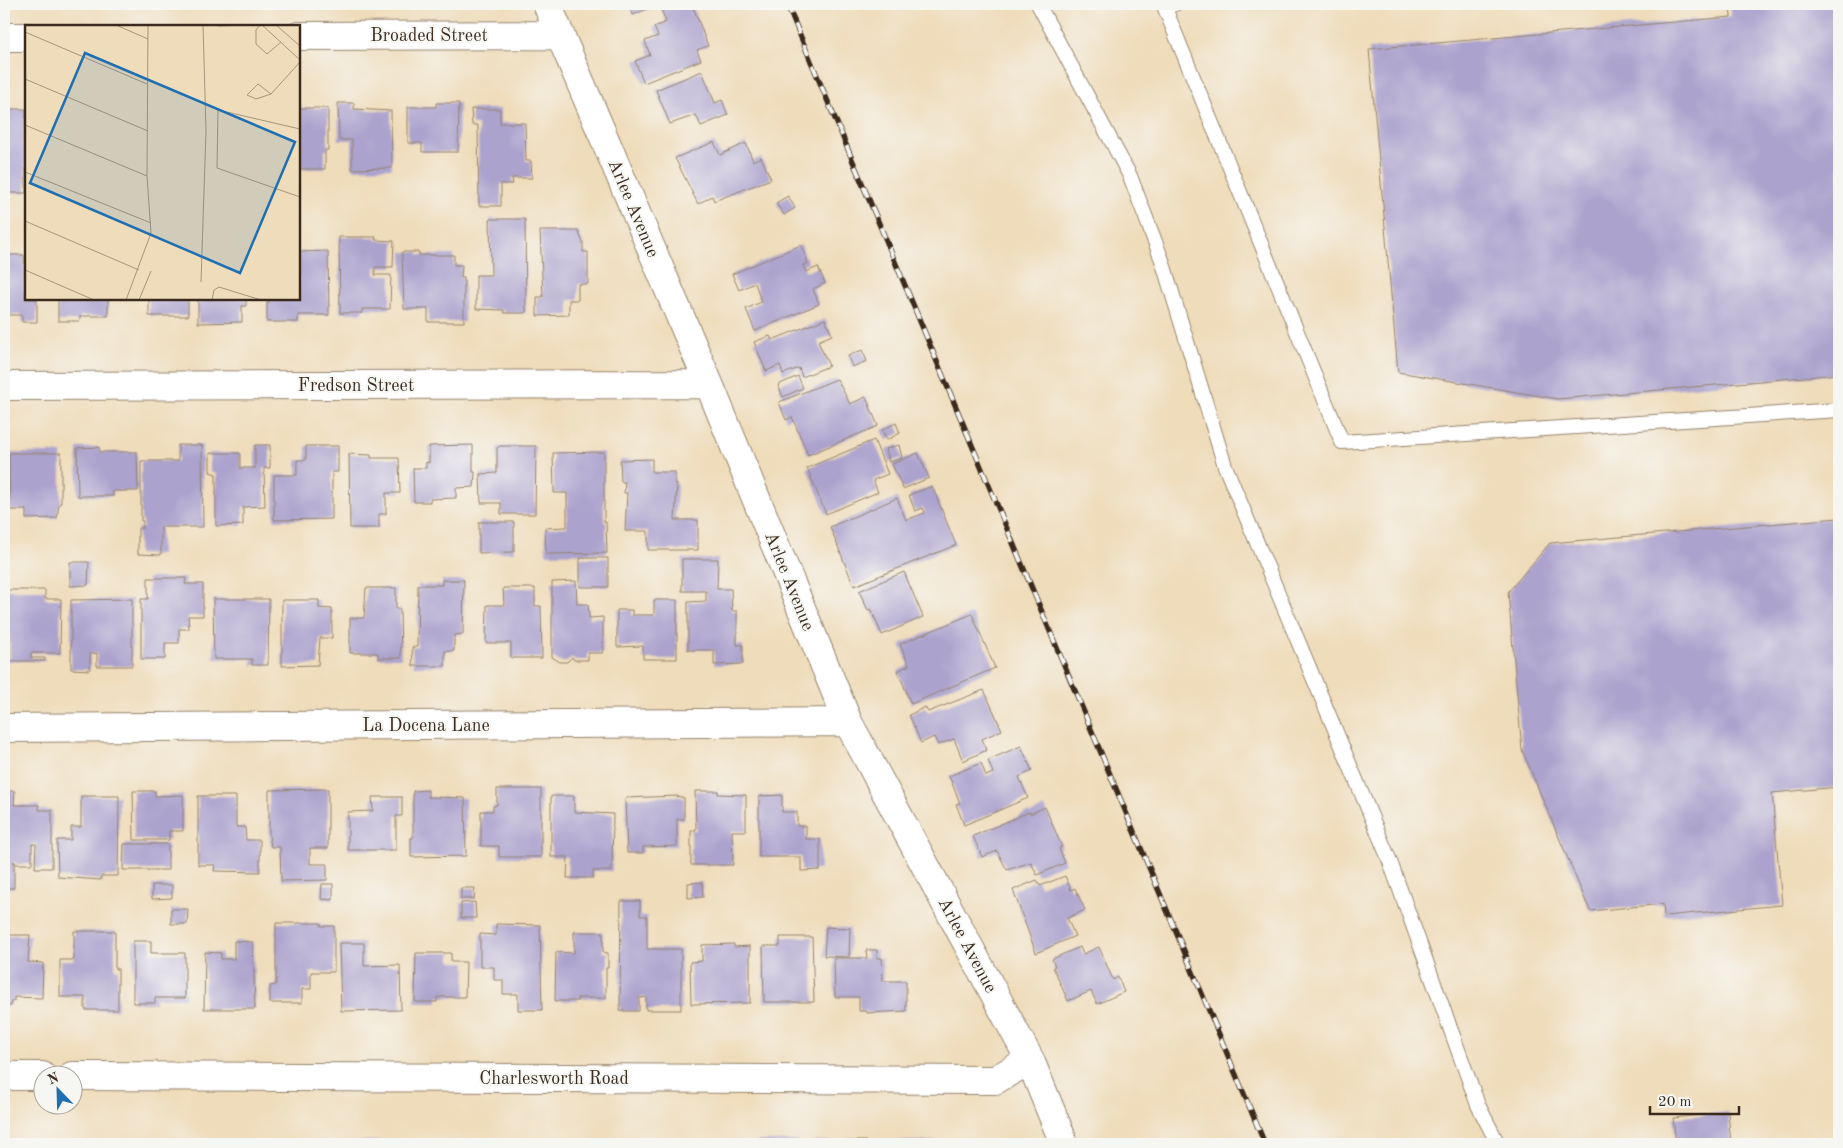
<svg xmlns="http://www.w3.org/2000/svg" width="1843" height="1148" viewBox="0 0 1843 1148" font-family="'Old Standard TT',serif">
  <rect width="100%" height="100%" fill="#f6f6f2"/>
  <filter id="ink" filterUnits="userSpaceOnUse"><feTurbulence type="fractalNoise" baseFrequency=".02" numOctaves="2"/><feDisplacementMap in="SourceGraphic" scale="10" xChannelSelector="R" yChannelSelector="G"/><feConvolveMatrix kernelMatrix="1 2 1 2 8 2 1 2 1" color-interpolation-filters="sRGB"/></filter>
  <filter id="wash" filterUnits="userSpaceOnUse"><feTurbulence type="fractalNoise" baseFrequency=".0096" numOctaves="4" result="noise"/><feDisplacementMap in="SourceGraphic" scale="20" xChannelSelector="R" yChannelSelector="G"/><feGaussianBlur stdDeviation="1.12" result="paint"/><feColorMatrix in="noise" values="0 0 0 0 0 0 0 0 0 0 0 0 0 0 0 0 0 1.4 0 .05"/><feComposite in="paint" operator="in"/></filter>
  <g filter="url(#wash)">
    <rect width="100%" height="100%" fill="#efdcba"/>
    <g id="blocks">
      <path fill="#aba2cd" d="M629,4H659L633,15Z
        M675,4H692L708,46L697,50L701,60L644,83L635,61L650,55L645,41L658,36L654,27L666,22L661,9Z
        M1739,4H1839V374L1558,399L1398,372L1369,49L1731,17L1730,5Z
        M702,71L715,103L722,100L728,115L701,126L696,115L670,124L656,90Z
        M338,103H354V109L391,111L392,168L352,169V140H339Z
        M436,103H459L458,152H422V143H408V107H436Z
        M299,108H328V150H325V169H299Z
        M4,109H26V193H4Z
        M471,109H500V123H525L526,161H531L532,178H512L513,184H501V206H479L478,125H472Z
        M714,142L720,155L746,143L753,161L761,157L771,179L714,201L712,196L698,204L675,158Z
        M788,196L795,208L784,215L776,203Z
        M490,219H525L526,313H504V310L476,309V275H491Z
        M540,231H578L583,242V252H588V284H578V300H569V315L537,316V297H543Z
        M339,237H376L375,240L394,241L393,267H375V275H391L390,309H362V313H340Z
        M801,245L808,263L803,265L806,272L818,267L825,283L813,289L819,304L755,331L746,309L761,302L757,289L755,283L739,290L732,274Z
        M328,251L329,315H298V322H267V302L269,303V299H299V252Z
        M402,252H419V255H454V265H462L461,278H464V322H428V309H404Z
        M4,255H24L26,299H37V322H22V315H4Z
        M58,299H108V316H80V321H58Z
        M149,299H188V316H149Z
        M198,299H246V306H242V322L198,323Z
        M825,319L832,335L818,341L829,366L802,377L799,368L783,374L780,365L766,371L754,342L770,336L772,340Z
        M862,350L867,361L852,367L848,356Z
        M798,376L803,388L783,397L778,385Z
        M837,379L850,404L866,397L878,426L808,455L792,417L786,420L779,402Z
        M896,423L900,433L887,440L882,430Z
        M874,440L888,474L873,480L878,492L826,514L807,468Z
        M178,445H202L203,527H161V555L138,554V528H143V521H141V461H178Z
        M255,445H270V468H264L265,506L243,507V525L216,526V474L210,472V453H240V468H255Z
        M473,445V472H475L474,487L456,488V498L430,499V502H414L413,468H426V462L429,463V446Z
        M899,445L902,458L889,462L886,449Z
        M306,446H338V472H332V519L274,520V475H297V460H306Z
        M500,446H536L535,514H501V503H481L480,474L497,473V448Z
        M99,447L100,452H137L138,491H113V496H78L77,448Z
        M604,452V522H606L607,553L546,554L545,528L567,527V493H554L553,453Z
        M9,453H61V503L59,504L57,518L26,519V510H10Z
        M918,453L929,478L903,489L892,464Z
        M349,454L371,455V458H399L400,493H386V514H379V528H350Z
        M652,459V472H675V484H677L675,520H698V550H648V531H625L627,493H624L625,482H621L620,460Z
        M932,486L956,545L854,586L830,527L897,498L906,520L925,513L923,508L915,511L909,495Z
        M1839,518V787L1772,793L1782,905L1664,916L1663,904L1590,911L1522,750L1508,592L1550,543Z
        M479,522H514V552L479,553Z
        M580,558H608V587H580Z
        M682,559H718L717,589H731L732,611H737V645H743V664L714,665V650H688V602L706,601V591H682Z
        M70,562H89L88,585L70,586Z
        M904,572L923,617L882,635L871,609L868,610L859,591Z
        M148,578H186L185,584H203V616H188L189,629H179V643H165V659H141V599H148Z
        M442,580H464L463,634L454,635V651H445V666H413L412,647H417L418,585H442Z
        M576,581L577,604H588L589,618L603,617V653H588V660H574L572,657L567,662H560L552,657V582Z
        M366,588H396V609H400L401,658H378V653H350V618H364Z
        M503,588H535V606H541L542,658H511V643H486L487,605H504Z
        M4,590H45V599H61L60,653H31V658H45V661H4V658H10V634H4Z
        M132,599V666H97V653L90,654V670L71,669V600Z
        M213,599H269L268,665H252V659H214Z
        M282,600H319V608L332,609V638H320L318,665L282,666Z
        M654,600H677V659H643V646L617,647V610H632V615H654Z
        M972,614L995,668L911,704L898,671L909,665L900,644Z
        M984,690L1002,730L982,739L987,750L963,761L954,739L938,745L934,737L921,743L909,715L925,707L928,712Z
        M1021,746L1032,771L1019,777L1028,798L964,825L956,804L960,803L949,776L981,763L986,776L993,773L988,760Z
        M328,789V848H310V864H327V880L281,881L280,847H271L269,834V790Z
        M497,789H541V857H499V846H481V811H493V806L497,805Z
        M428,790V797L465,798L466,856L411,857V838H413V791Z
        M4,791H15L14,805H39V810H52V868H35L36,844H32V864H16L14,861V888H4Z
        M133,791H155V796L183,795V831H169V840H134Z
        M695,791H718V794L746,795V831H732L733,865H691V830H696Z
        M782,795V812H797V826H806V839H820V870L801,871V857H759V796Z
        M81,796H119L118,876H101V880L58,877L57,840H71V827H81Z
        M198,796H236V827H245L246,840H260V872L214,871L215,865H198Z
        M551,796H574V812L613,814L612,871H593V878H567L568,857H551Z
        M677,796L684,798V819H677V846L643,847V853H627L625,798Z
        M372,797H402V816H396V850H348V812L373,811Z
        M1045,807L1062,847L1059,848L1065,863L1037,875L1031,862L1007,870L997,851L982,857L973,836L1029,812L1030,814Z
        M124,844H168V870H123Z
        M1065,876L1071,890L1075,888L1085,910L1067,918L1075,936L1036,953L1013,890L1037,880L1040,886Z
        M702,882L703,897L688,898V883Z
        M322,884H333V900L321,899Z
        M152,885H172V898L152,899Z
        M461,888H475L474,899H461Z
        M621,901H640V916H647V949H681V1010H646V997L639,998V1011H620Z
        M475,902L476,918H461V903Z
        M171,909H188L187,924H171Z
        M276,923H321V926H334V972H311V989H302V1003H270V986L276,985Z
        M496,924L540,925L542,1010H518V994H503V980H494V967H480V934L496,935Z
        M826,927L850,928L849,957L824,956Z
        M74,931H115V969H118V1010H85V997H60V960H74Z
        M574,932H603V952L608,953V968H606V998H577L578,1001H555L556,952L574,953Z
        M4,935H30L28,962L43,963L42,998L14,997V1001H11V1006H4Z
        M780,937H812L814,1002H764L763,946H780Z
        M133,941H151V953H185V998H155V1003H133Z
        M234,941L253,942L255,1009H204L205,952L221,953V959H234Z
        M339,943H364V966L400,965L401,1010L341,1011Z
        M734,944V947L750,946V1003L691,1004L690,962L702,961V945Z
        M1080,947L1083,954L1099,947L1113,980L1118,977L1124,992L1097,1004L1091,991L1068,1001L1053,967L1055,966L1052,959Z
        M866,950H877V958H882L883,981H906V1011L867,1013V1011H859V997H835L834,958H867Z
        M416,953H451V962H466L465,997H437V1002H415Z
        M1728,1112L1731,1144H1676L1673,1118Z
        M190,1141V1144H137V1142Z
        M254,1141V1144H220V1142Z
        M284,1141H324V1144H284Z
        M341,1141H392V1144H341Z
        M460,1141V1144H396V1142Z
        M476,1141H529V1144H476Z
        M558,1141H596V1144H559Z
        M732,1141V1144H678V1142Z
        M758,1141H798V1144H758Z
        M815,1141H866V1144H815Z
        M893,1141H934V1144H893Z
        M4,1142H55V1144H4Z
        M80,1142H120V1144H80Z"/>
    </g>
  </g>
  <g filter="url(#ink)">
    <use href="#blocks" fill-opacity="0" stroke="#95836c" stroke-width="1"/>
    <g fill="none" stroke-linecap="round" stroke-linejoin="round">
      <g stroke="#95836c" stroke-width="16">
        <path id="service" d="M1038,4L1130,176L1162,260L1225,466L1389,859L1478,1105L1498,1144
          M1175,4L1164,6L1342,442L1839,410"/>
      </g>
      <g stroke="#95836c" stroke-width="30">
        <path id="minor" d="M547,4L709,384L848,722L1030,1060L1061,1136L1062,1144
          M299,36L560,35
          M4,37H26
          M4,386L709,384
          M4,728L848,722
          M4,1076H42
          M72,1076L995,1080L1030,1060"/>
      </g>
      <use href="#service" stroke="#fff" stroke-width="14"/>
      <use href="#minor" stroke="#fff" stroke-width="28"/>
      <g stroke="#3b2a1e" stroke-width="5.5">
        <path id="rail" d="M787,4L1265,1144"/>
      </g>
      <use href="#rail" stroke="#f6f6f2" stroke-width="4" stroke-dasharray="11" stroke-linecap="butt"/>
    </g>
  </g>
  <g text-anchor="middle" stroke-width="4" stroke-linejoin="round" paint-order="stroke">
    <g font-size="18" fill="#3b2a1e" stroke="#f6f6f2">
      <text x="429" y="41">Broaded Street</text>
      <text transform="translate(634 208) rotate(67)" y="6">Arlee Avenue</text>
      <text x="356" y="391">Fredson Street</text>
      <text transform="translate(790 581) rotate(68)" y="6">Arlee Avenue</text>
      <text x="426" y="731">La Docena Lane</text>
      <text transform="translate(968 945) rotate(62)" y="6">Arlee Avenue</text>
      <text x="554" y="1084">Charlesworth Road</text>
    </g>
  </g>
  <g transform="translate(25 25)">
    <rect width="275" height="275" fill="#efdcba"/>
    <path fill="none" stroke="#a7957c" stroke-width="1" d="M91,0L123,14M235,0L231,5V19L242,29L256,17M237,0L275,35M251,0L275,21M193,1L221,0M0,7L122,59M0,54L123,106M246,69L233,59L222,70L231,74L246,69L275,37M0,100L122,151M275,104L193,85L192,143L275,172M0,147L126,198M0,196L114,245M0,245L69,275M176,257L181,106L178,0M101,275L126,208L122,151L123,0M114,275L126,246M187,275L189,265L194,262L236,275"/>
    <path fill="#1f6fb2" fill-opacity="0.15" stroke="#1f6fb2" stroke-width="2.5" d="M60,28L270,117L215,248L5,158Z"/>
    <rect width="275" height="275" fill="none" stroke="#3b2a1e" stroke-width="2.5"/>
  </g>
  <rect width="1843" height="1148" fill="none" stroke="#f6f6f2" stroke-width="20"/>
  <g transform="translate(58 1090) rotate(337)"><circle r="24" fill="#f6f6f2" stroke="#aba49d"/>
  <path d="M0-4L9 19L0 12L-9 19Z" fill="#1f6fb2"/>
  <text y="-8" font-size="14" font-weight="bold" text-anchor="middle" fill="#3b2a1e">N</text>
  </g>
  <path d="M1650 1106v8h89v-8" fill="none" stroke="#3b2a1e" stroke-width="2.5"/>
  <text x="1658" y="1106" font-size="15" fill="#3b2a1e" stroke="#f6f6f2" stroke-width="4" paint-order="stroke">20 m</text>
</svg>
